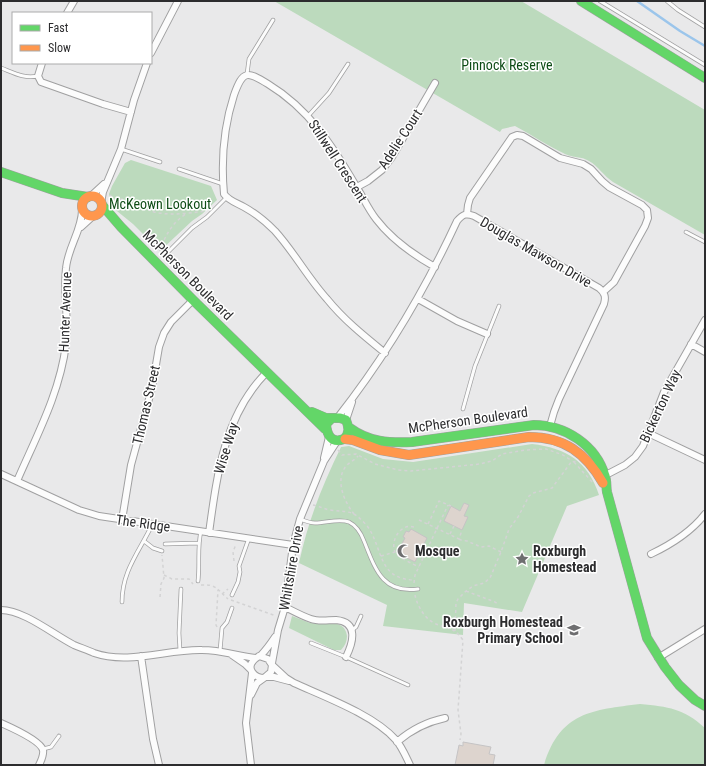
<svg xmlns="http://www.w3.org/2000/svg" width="706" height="766" viewBox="0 0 706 766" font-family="'Roboto Condensed',sans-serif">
  <rect width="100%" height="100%" fill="#e9e9ea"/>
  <path fill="#bcdabd" d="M274,1H521L705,110V235L613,182C604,176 598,166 589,161C581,156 573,158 565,154C548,146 532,135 515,126L502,129L500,132Z
    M131,160L211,186L217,200L202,214L192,221L160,251L133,224L112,207L109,194L112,186L125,163Z
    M532,444C566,448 588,461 599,495L567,506L522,612L464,603L463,635L383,626L387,605L299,563C308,521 322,486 341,447L349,446L383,459L413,462Z
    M292,616C298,618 304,621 310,623C322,625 345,617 347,636C347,641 345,646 341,650H334L289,628Z
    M640,704C669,707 683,708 705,728V765H544C560,712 592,710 640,704Z"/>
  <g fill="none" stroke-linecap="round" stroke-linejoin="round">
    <path stroke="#9bc5eb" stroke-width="2.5" d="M637,1L680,31L705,46"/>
  </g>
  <path fill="#ddd4ce" stroke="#c5c4c5" d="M464,503L469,505L464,516L468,517L462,530L444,521L451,506L460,511Z
    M411,529L427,538L415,562L397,553L405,538L403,537L406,531L409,532Z
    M463,742L491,747L489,754L495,755L493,765H455L459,745L463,746Z"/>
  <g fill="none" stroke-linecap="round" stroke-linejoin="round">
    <g stroke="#a0a0a1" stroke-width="4.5">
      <path id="lane" d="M600,1L705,65
        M667,1L678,10L705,27
        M1,68C14,73 24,79 38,76
        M247,74L249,59L273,20
        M308,116L329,93L348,64
        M121,149L160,162
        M179,169L223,184
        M686,232L705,242
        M168,252L192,228L207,217L227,197
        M463,409L475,366L499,306
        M300,519C305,521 310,523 315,523C326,523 339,518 349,522C357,526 361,533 364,541C375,568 382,594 418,589
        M144,541L153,548L162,551
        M165,544L198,543
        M198,581C200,564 197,548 201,531
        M232,595L238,582L240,572L239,566L249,538
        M122,602C122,571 139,552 152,525
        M352,630L356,627L361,616
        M311,643L346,657L408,685
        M180,651L179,633L181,589
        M220,651L222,628L227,622L232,608
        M43,749L51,747L59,736"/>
    </g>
    <g stroke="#a0a0a1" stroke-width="8">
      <path id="street" d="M67,13L74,1
        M151,53L178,1
        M42,63L38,76L41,82L103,104L131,112
        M357,187L368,181L382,170L392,157L435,83
        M91,196L104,184
        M101,203L103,192L121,149L134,100L147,63
        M467,214L468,205L470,198L512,137L517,135L523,136L560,158L583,164L591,169L602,181L609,187L642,205L647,210L648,218L645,226L614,282L603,292
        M81,227L92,217
        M418,299L457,321L487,334
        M691,344L705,352
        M385,353C364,336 344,320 327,299C308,278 294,252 275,231C266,222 255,213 244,207C237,203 229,201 224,194C221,161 224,126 234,95C243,70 247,71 268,84C309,109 332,145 356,186C363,197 368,209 376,219C392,240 412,254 435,267
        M338,417C386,356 425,290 457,221C463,214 466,213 474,216L599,288C605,293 606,297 604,304L559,399L554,412L550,426
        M346,420L352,402
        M648,433L705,460
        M324,458L329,437
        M1,474L79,510L99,516L293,545
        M602,477L625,465L635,457L643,446L664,392L705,320
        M17,481C36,437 60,393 66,344C69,319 63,293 66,268C68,247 82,230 82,210
        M122,520L131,465L152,388L159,347L164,333L171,322L193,300
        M209,533C217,475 224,416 266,373
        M651,554C672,544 691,532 705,514
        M285,607C293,611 302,616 311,619C319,622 328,620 336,620C359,622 353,643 346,657
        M1,610C24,610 54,635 74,645C81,648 88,650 94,653C129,665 167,649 202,650C221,650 238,656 256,658
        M232,655L245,664L251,670
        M141,656L153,739L159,765
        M259,656L268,659L272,665L271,672L264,678C255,678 246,669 253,661C255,658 258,657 261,655C266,650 271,643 275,637
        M658,658L705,629
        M272,663L278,630L285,607L293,545L300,519L324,461L337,441
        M272,665L286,678L294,683C325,697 374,715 396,740C402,747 406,757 410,765
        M266,677H274L289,681
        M251,695L257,683L264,678
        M1,723C10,727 40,740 43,750C44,755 41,761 39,765
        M397,742C412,729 426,722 445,718
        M251,765L246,723L252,673"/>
    </g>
    <g stroke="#a0a0a1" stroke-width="10">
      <path id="fast" d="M581,1L705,78
        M1,172L62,193L88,197
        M102,205L121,227L193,300L325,429
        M312,412L326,418H340L346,420C349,427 350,433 344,439C331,444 327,435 326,424L331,419
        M350,428C369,442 389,443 412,442L534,425C565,425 596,445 605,476C607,481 606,487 607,492L647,638L665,667L679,685L695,700L705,706"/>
    </g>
    <g stroke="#a0a0a1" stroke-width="10">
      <path id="slow" d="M82 206a10 10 0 1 1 20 0a10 10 0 1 1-20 0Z
        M345,439L353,440L380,450L409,455L529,437C564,437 586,453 603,483"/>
    </g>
    <path stroke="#d3d3d4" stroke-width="1.5" stroke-dasharray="3 3" stroke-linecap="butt" d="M110,195L114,200L113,206
      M114,200C124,198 132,199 141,204C145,207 148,210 154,212C171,216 189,213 206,211
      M160,251C165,235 173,222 186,214
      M338,450L342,455L356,454L375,464L398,470L411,471L480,464L492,461L502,454L525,450L546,449L563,455L572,461
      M574,462L593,483
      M313,505C319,506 324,509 330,510C340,512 349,510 357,516C362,520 368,526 371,532C383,555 381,579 414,580
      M354,514C345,503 336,483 344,469C347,463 354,461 358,456
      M419,520L459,539L462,530
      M428,524L439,501L451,506
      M414,527C401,523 390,540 395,552C397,557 413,564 419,567
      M450,534L454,526
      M459,539L461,540L467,541L481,547L489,546L501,552
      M381,556L395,552
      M234,561L233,552L236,544
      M164,575L172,579H189L193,584
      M414,583L415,575L448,505
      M201,585C216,584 217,589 228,599
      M466,591L495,602L499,605
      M222,594L228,589
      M415,595C417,605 424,618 434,623C448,630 452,625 463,640L458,710L461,734L460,740
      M160,597L161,584L164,578L162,555
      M231,600L276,616
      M217,627L216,625L218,590
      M455,631L456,603L458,599L466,591L473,586L484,583L490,578L501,552L509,529L518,517L529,496L533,493L552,488L572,461L574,462L576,461"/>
    <use href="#lane" stroke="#fcfcfc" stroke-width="3"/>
    <use href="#street" stroke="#fcfcfc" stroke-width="6"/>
    <use href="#fast" stroke="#63d668" stroke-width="9"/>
    <use href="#slow" stroke="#ff974d" stroke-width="9"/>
  </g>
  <defs>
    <g id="mosque-bare" transform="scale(1.08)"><path d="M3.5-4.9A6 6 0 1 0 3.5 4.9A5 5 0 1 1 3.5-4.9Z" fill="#6e6e70" stroke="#fff" stroke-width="2.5" paint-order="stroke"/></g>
    <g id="sight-bare" transform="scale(1.08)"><path d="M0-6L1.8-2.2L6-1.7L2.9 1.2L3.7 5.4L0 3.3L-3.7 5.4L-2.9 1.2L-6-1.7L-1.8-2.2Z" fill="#6e6e70" stroke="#fff" stroke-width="2.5" paint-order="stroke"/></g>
    <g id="school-bare" transform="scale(1.08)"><path d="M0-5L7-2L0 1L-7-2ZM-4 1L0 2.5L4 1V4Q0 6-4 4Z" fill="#6e6e70" stroke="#fff" stroke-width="2.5" paint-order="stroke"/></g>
  </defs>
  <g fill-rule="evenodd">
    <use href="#mosque-bare" x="404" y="551"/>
    <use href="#sight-bare" x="522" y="559"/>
    <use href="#school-bare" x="574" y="630"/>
  </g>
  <g text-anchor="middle" stroke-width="3" stroke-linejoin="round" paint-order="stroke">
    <g font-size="14" fill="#0e4c16" stroke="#fff">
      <text x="507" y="70">Pinnock Reserve</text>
      <text x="160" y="209">McKeown Lookout</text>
    </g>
    <g font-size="14" fill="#2c2c2e" stroke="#fff">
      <text transform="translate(400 139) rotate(-57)" y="5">Adelie Court</text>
      <text transform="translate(338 161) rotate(57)" y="5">Stillwell Crescent</text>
      <text transform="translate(536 252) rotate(30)" y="5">Douglas Mawson Drive</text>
      <text transform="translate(188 275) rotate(45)" y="5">McPherson Boulevard</text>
      <text transform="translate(65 312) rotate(-88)" y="5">Hunter Avenue</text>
      <text transform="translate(146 405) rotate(-77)" y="5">Thomas Street</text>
      <text transform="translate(660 406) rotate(-65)" y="5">Bickerton Way</text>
      <text transform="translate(468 420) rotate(-8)" y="5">McPherson Boulevard</text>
      <text transform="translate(226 448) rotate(-73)" y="5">Wise Way</text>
      <text transform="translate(143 523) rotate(8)" y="5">The Ridge</text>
      <text transform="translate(291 568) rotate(-80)" y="5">Whiltshire Drive</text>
    </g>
    <g font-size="14" font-weight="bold" fill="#2c2c2e" stroke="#fff" text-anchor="start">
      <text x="415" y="556">Mosque</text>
      <text x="533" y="556">Roxburgh<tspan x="533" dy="16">Homestead</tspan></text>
      <text x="563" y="627" text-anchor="end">Roxburgh Homestead<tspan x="563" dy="16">Primary School</tspan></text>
    </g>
  </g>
  <rect width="706" height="766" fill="none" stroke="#2c2c2e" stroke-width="4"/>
  <rect x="12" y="12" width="140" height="52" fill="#ffffff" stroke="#ababab"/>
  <rect x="20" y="25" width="20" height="6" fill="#63d668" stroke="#ababab"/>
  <text x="48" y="32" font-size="12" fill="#2c2c2e">Fast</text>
  <rect x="20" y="45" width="20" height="6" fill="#ff974d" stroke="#ababab"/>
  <text x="48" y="52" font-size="12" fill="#2c2c2e">Slow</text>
</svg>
